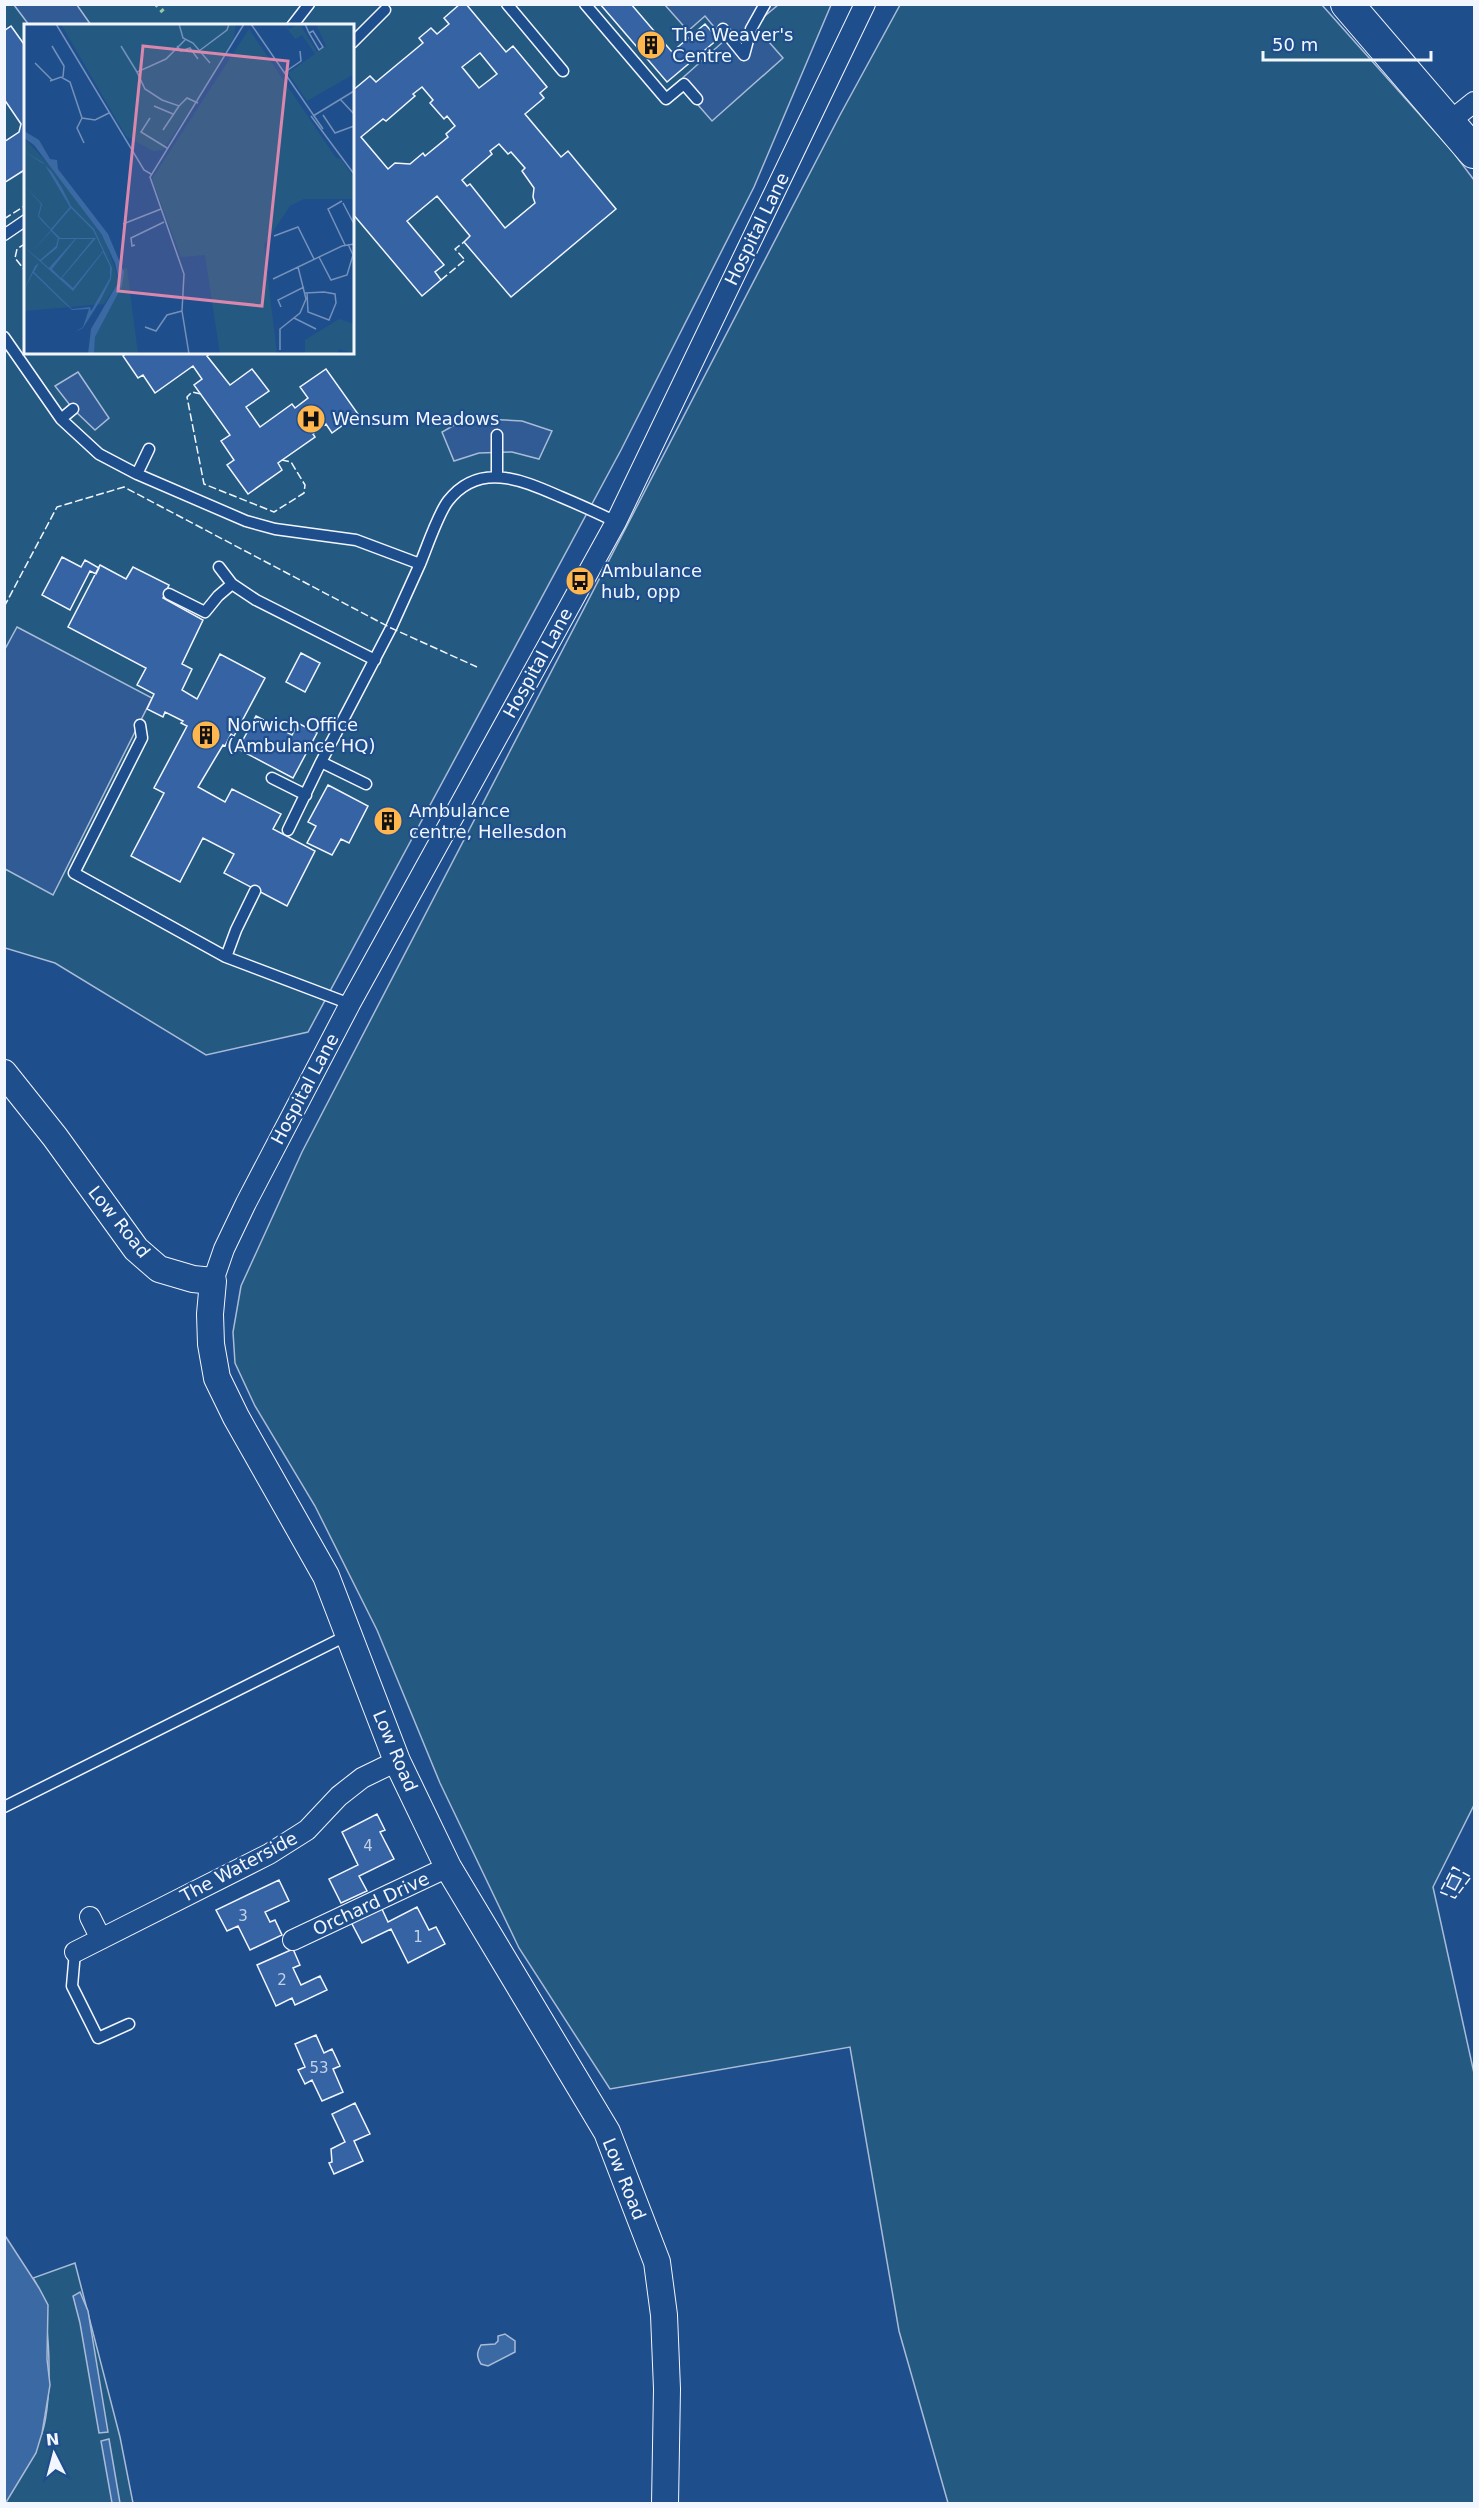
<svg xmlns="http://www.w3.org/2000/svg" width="1479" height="2508" viewBox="0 0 1479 2508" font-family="'DejaVu Sans',sans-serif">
  <rect width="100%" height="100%" fill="#1f4e8c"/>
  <path fill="#245a82" stroke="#a8bbd7" stroke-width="1.5" fill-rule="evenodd" d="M4,5H831L754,187L621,450L308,1032L206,1055L55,963L5,948ZM26,26H352V352H26Z
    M900,5H1322L1453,152L1474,180V1805L1433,1887L1474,2073V2503H948L899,2331L850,2047L610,2089L519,1948L440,1783L377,1630L315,1506L255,1406L235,1363L233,1332L241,1286L302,1152L840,115Z
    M75,2263L120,2437L133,2503L5,2504C16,2481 33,2457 42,2433C53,2402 52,2305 33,2278Z"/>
  <path fill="#305b95" stroke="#a8bbd7" stroke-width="1.5" d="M14,5H77L91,25H29Z
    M665,5H778L754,25L783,58L712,121L678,82L725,40L705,16L688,31Z
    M78,372L109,418L95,430L73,409L55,386Z
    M484,419L522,421L552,431L539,459L512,452L479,453L454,461L442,432L458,423Z
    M17,627L152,698L53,895L5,869L4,651Z"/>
  <path fill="#3b69a3" stroke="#a8bbd7" stroke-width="1.5" d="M4,2234L39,2288L48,2305L47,2359L50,2385L42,2433L36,2453L5,2504Z
    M80,2292L88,2311L108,2432L99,2433L80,2323L73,2296Z
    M505,2334L515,2341V2352L488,2366L481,2364C476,2356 477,2352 481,2345L495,2344L498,2341V2336Z
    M109,2439L120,2503H112L101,2441Z"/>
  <path fill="#3563a3" stroke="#f2f6ff" stroke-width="1.5" fill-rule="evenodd" d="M460,4H466L506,52L513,46L547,87L540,93L544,98L525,114L561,157L568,151L616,209L511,297L464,242L470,236L437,196L407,221L444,265L435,272L441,280L422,296L352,213V91L370,76L376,82L423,43L419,38L431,28L437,34L449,24L444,18ZM480,53L497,74L479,88L462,67ZM422,87L433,100L430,103L444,119L447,116L455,126L446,134L448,137L425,156L423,153L410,164L395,163L388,169L361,137L383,119L386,121L415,96L413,94ZM499,144L508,154L511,152L525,168L522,171L534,188L533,197L535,203L505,228L470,184L467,186L462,180L492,154L490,151Z
    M600,4H631L672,52L705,24L718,39L667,82Z
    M11,26L26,47V169L4,183V142L19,132L21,124L4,99V31Z
    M128,352H212L207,356L230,385L252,369L269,391L246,407L260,427L292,404L295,408L308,398L300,387L326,369L358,414L332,433L326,424L315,432L313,434L315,437L278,463L282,470L248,494L227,465L234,460L221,441L230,435L194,385L202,379L193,366L155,393L143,375L138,378L123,356Z
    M62,557L81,567L85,560L99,568L96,574L90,571L70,610L42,595Z
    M100,565L126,579L133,567L169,585L163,598L203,620L182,664L192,669L182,690L197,699L220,654L265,678L234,736L231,734L225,746L223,745L198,787L225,802L232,789L281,814L273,829L315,851L287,906L224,873L234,854L203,838L180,882L131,856L164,793L154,788L187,726L181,723L183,721L165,712L163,717L147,709L154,694L137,685L146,668L68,627Z
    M301,653L320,663L305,692L286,682Z
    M256,716L292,735L298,723L317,733L293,778L238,749Z
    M328,785L368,806L349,843L341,839L332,855L307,843L316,826L308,822Z
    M385,812L397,818L391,830L379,824Z
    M377,1814L385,1830L380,1832L394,1859L359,1876L367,1891L341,1903L329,1879L358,1865L342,1832Z
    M1452,1875L1461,1879L1455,1890L1447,1886Z
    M279,1880L289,1901L265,1912L270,1922L275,1920L282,1935L250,1950L238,1926L227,1931L216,1910Z
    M381,1907L388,1922L417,1907L429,1930L436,1927L445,1944L408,1963L391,1929L362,1943L351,1922Z
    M293,1949L300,1965L293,1968L301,1985L320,1976L327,1990L295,2005L292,1998L276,2006L257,1965Z
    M316,2035L324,2053L332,2049L340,2066L333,2069L343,2092L322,2101L312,2080L305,2084L298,2070L305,2067L295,2044Z
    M355,2103L370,2134L354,2141L363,2161L334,2174L329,2163L332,2162L331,2149L345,2142L332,2114Z"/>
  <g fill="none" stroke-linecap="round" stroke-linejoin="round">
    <g stroke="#f2f6ff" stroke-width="13">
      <path id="service" d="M507,4L563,71
        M585,4L666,99L684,84L697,99
        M292,26L309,4
        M723,29L744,55L751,29L765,4
        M352,43L385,10
        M4,235L26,220
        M4,337L61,419L99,454L137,474L246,521L275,529L356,540L420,564C427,547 438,514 448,501C480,460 524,481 561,497C580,505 598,513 616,522
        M61,419L73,409
        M137,474L149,449
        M497,476V435
        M219,567L232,584
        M169,594L205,612L218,596L232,584L256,600L375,660
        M140,725L142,738L74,873L226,957L350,1004
        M321,762L366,784
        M272,778L306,795
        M288,830L321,762L391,628L420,564
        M226,957L236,930L255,891
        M4,1807L348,1635
        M75,1952L72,1986L98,2038L129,2024"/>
    </g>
    <g stroke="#f2f6ff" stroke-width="22">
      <path id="minor" d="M1449,122L1474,102
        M213,1281L224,1249L246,1203L350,1004L616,522L865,4
        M90,1917L101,1939
        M293,1940L448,1867
        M75,1952L269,1854L307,1830L339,1796L362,1778L397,1761"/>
    </g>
    <g stroke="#f2f6ff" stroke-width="28">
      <path id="tertiary" d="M4,1073L55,1137L136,1249L159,1269L193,1279L213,1281L210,1314L211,1344L217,1378L236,1417L326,1576L397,1761L448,1867L607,2132L657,2262L664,2315L667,2389L665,2504"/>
    </g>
    <g stroke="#f2f6ff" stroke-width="34">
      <path id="primary" d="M1347,4L1474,152"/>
    </g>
    <use href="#service" stroke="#1f4e8c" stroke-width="10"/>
    <use href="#minor" stroke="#1f4e8c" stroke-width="20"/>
    <use href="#tertiary" stroke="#1f4e8c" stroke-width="26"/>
    <use href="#primary" stroke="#1f4e8c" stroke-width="32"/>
    <path stroke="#97c8a6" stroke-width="4.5" stroke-dasharray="3 4.5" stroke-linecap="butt" d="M156,4L164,13"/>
    <path stroke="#f2f6ff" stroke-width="1.5" stroke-dasharray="8 3" stroke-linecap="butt" d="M4,219L26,205
      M26,243L17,249L15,258L26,272
      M441,280L465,260L455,249L464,242
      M201,394L192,392L187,397L204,484L274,512L304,493L305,485L291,462L282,460
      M4,607L57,507L124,487L391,628L477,667
      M1453,1867L1471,1877L1455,1898L1440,1892Z"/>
  </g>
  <defs>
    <g id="building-disc" transform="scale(1.5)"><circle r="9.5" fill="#ffb74d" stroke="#1f4e8c"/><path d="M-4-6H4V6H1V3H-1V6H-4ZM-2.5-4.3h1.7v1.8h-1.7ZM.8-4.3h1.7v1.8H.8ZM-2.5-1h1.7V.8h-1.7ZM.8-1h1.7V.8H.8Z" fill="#111"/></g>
    <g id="hospital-disc" transform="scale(1.5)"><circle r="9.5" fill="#ffb74d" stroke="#1f4e8c"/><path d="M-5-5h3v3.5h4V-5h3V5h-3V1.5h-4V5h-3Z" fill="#111"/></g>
    <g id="bus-disc" transform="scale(1.5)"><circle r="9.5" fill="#ffb74d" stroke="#1f4e8c"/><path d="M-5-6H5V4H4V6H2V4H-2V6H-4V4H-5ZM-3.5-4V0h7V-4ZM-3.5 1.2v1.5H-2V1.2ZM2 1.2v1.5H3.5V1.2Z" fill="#111"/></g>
  </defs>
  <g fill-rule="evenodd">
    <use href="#building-disc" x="651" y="45"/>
    <use href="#hospital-disc" x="311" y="419"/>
    <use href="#bus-disc" x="580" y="581"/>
    <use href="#building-disc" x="206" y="735"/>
    <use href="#building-disc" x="388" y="821"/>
  </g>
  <g text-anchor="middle" stroke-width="4.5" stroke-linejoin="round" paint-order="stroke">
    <g font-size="15" fill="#c3d1e8">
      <text x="368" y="1851">4</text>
      <text x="243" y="1921">3</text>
      <text x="418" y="1942">1</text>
      <text x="282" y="1985">2</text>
      <text x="319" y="2073">53</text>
    </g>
    <g font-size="18" fill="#f2f6ff" stroke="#1f4e8c" text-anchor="start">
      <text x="672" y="41">The Weaver's<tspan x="672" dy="21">Centre</tspan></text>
      <text x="332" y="425">Wensum Meadows</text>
      <text x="601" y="577">Ambulance<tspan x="601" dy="21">hub, opp</tspan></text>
      <text x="227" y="731">Norwich Office<tspan x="227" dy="21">(Ambulance HQ)</tspan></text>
      <text x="409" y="817">Ambulance<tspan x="409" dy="21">centre, Hellesdon</tspan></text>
    </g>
    <g font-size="18" fill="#f2f6ff" stroke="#1f4e8c">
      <text transform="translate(757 229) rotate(-64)" y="6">Hospital Lane</text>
      <text transform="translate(538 663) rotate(-61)" y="6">Hospital Lane</text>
      <text transform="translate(305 1089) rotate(-62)" y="6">Hospital Lane</text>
      <text transform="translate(119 1222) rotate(51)" y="6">Low Road</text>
      <text transform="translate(395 1751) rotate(67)" y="6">Low Road</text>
      <text transform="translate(239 1867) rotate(-28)" y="6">The Waterside</text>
      <text transform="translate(371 1904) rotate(-25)" y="6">Orchard Drive</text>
      <text transform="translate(624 2179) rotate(68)" y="6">Low Road</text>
    </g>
  </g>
  <g transform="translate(24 24)">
    <rect width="330" height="330" fill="#1f4e8c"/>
    <path d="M37,0H212L210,13L175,73L139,126L129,127L102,112ZM260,0L265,5L276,0L293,28L302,22L292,0H330V50L283,77L264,49L291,30L278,11L271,15ZM225,5L312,134L317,135L330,154V175H280L266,182L240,221L253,330H196L181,231L157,233L128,155ZM0,114L32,148L81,216L95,257L80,280L0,287ZM103,244L114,330H70L71,313L98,262L99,245ZM315,295L330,300V329L315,325L313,330H281V316Z" fill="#245a82"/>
    <path d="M0,107L15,116L26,135L33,136L34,145L84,210L100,248L98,262L71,313L70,330H64L67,305L95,257L91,239L78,211L10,121L0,114ZM0,127L18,138L28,148L38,164L47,182L70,205L88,244L87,255L76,277L59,304L51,308L59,303L65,285L48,286L37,276L9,249L0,266L11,242L15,239L10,248L48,285L66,283L67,287L86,254V242L79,228L49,267L0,223L16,236L32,222L34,214L27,207L9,227L27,206L17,196L14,192L17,180L0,161L18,180L15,192L27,205L46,183L21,141ZM47,184L69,206L79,227L49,264L38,254L72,214H36L28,206ZM35,215H51L25,244L17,237L33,224ZM52,215H69L37,254L28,245Z" fill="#3b69a3" fill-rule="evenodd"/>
    <path fill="none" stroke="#7391ba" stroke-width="1.5" d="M32,0L120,146L127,150M155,0L159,14L169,19L186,39M227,0L299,105M281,0L285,9L295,26L299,23L289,7L285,9M161,16L142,35L113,48L121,65L138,76L155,82L163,74L174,79M28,22L40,42L39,53M97,22L113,48M153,22L157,27L166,24L174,35M175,27L203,6L205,0M11,39L28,56M261,48L277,37L276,27M26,57L37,53L46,58L58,94L71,96L85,89M316,75L330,90M130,82L149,90M299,91L311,109L330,102M287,92L330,150M289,92L330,67M58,94L53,104L60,119M126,94L117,108L143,124M139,106L155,82M318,177L304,185L321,221M319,179L330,200M99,200L137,185M250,212L274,203L290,235M111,221L108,222L107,214L140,198M295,233L307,256L323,251L329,231L324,220M249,255L318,222L330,220M281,269L300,268L311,270L312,279L305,296L284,288L283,269M257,283L254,276L280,263M270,294L292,305M121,303L132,307L143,291L158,287M256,326V305L276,289L282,275L274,243M165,330L158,287L160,250L126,153L220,0"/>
    <path fill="#da87ad" fill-opacity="0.15" stroke="#da87ad" stroke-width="3" d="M119,22L264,37L238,282L94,267Z"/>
    <rect width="330" height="330" fill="none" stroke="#f2f6ff" stroke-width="3"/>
  </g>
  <rect width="1479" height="2508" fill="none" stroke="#f2f6ff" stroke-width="12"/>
  <g transform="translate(54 2454) rotate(354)" stroke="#1f4e8c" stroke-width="4.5" paint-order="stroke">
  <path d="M0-4.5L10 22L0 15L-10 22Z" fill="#f2f6ff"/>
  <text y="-9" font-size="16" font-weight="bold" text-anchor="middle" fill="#f2f6ff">N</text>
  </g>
  <path d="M1263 51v9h168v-9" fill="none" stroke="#f2f6ff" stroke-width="3"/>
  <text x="1272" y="51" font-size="18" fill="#f2f6ff" stroke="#1f4e8c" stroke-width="4.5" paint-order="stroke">50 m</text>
</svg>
